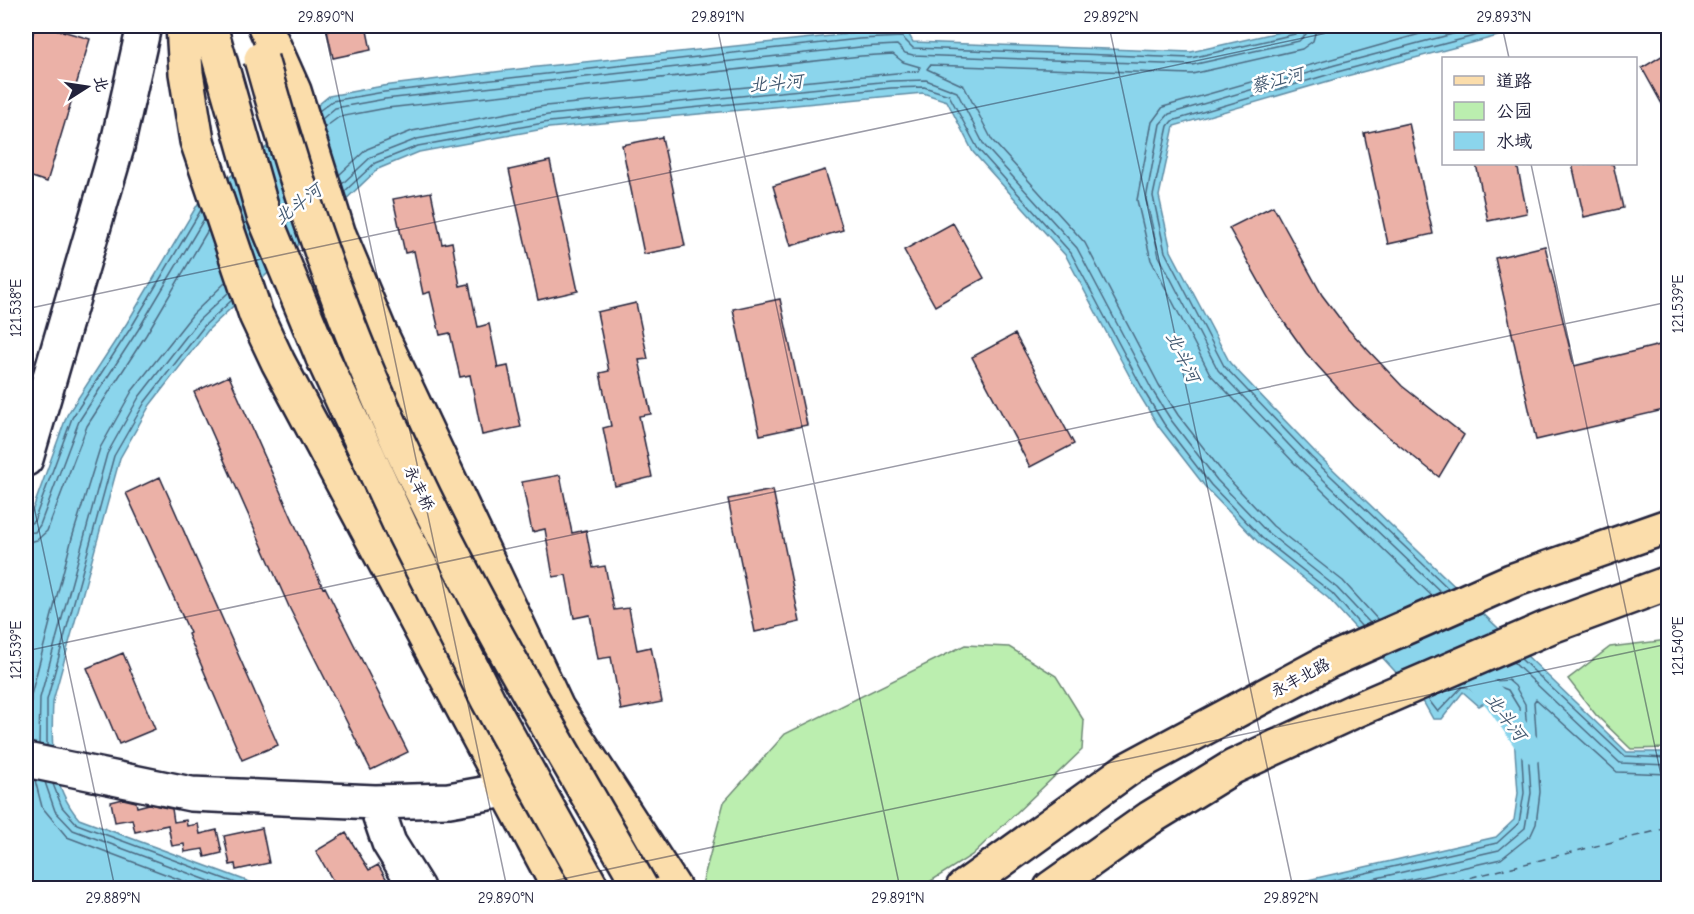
<svg xmlns="http://www.w3.org/2000/svg" width="1694" height="914" viewBox="0 0 1694 914" font-family="'Comic Neue','LXGW WenKai TC',sans-serif">
  <rect width="100%" height="100%" fill="#fff"/>
  <filter id="ink" filterUnits="userSpaceOnUse"><feTurbulence type="fractalNoise" baseFrequency=".0167" numOctaves="2"/><feDisplacementMap in="SourceGraphic" scale="12" xChannelSelector="R" yChannelSelector="G"/><feConvolveMatrix kernelMatrix="1 2 1 2 8 2 1 2 1" color-interpolation-filters="sRGB"/></filter>
  <g filter="url(#ink)">
    <path fill="#bbeeaf" stroke="#6e8875" stroke-width="1.5" d="M1668,640V748L1631,749L1596,715L1568,679L1610,647Z
      M965,645L1009,647L1056,676L1084,721L1082,750L972,855L920,888H701L724,802L785,734Z"/>
    <path fill="#8bd5ec" stroke="#618da5" stroke-width="1.5" d="M1306,26H1536L1339,78L1174,126L1159,196L1171,251L1230,363L1315,452L1627,752H1668V888H1273L1496,837L1514,820L1518,793L1512,708L1503,692L1479,706L1463,692L1442,719H1433L1424,703L1328,598L1258,542L1207,489L1159,427L1140,396L1066,256L973,152L947,101L923,93L549,128L419,152L378,169L209,329L150,405L120,458L53,701C51,744 50,785 79,819L266,888H26V528L67,415L127,323L199,202L329,96L383,86L528,68L859,33L907,31L913,42L1191,52Z"/>
    <g fill="none" stroke-linecap="round" stroke-linejoin="round">
      <path stroke="#4c6a82" stroke-width="1.5" d="M1317,26L1313,41L1302,49L1192,74L930,65L927,69L964,86L992,140L1085,243L1159,385L1178,415L1224,474L1273,526L1343,581L1378,620
        M319,111L332,101L384,92L859,39L902,37L913,48L1191,58L1295,34L1301,26
        M322,119L335,108L385,99L860,47L897,45L905,53L913,55L1192,65L1299,41L1306,34L1308,26
        M324,128L339,117L387,108L861,56L893,54L903,62L920,67L918,71L545,106L412,131L367,149L339,175
        M342,184L371,157L417,139L548,115L891,81L926,80L957,92L984,145L1077,248L1152,390L1171,420L1217,480L1267,532L1337,588L1370,623
        M344,192L375,163L418,146L549,122L891,88L924,87L949,95L978,149L1071,253L1145,393L1164,424L1211,485L1262,538L1332,593L1362,627
        M26,526L34,521L72,418L132,326L201,210
        M26,533L35,532L40,525L79,421L138,330L204,219
        M26,543L37,540L47,531L87,426L146,335L208,230
        M1449,589L1311,457L1224,366L1165,252L1153,196L1168,126L1172,121L1337,72L1512,26
        M1441,592L1305,462L1218,370L1159,256L1146,199L1160,124L1169,114L1335,65L1483,26
        M1432,596L1299,468L1210,374L1151,260L1137,200L1152,122L1163,107L1448,26
        M1521,659L1624,756L1668,758
        M1513,662L1620,763L1668,765
        M30,742L31,695L72,538L100,448L132,391L193,314L226,282
        M39,744L40,698L107,454L139,397L199,320L229,292
        M47,746V700L114,456L145,402L205,325L232,300
        M35,780L42,807L67,837L202,888
        M45,782L55,811L73,830L228,888
        M53,784L62,807L77,824L249,888
        M1300,888L1497,843L1519,823L1524,793L1519,708L1508,690L1500,687L1480,697L1467,687H1462L1438,712L1428,699
        M1333,888L1499,850L1525,828L1531,793L1525,704L1515,686L1508,680L1493,681L1481,688L1470,680
        M1373,888L1501,859L1531,835L1536,824L1540,792L1534,702L1536,699L1617,772L1668,774"/>
      <path stroke="#8bd5ec" stroke-width="24" d="M1470,673L1495,698L1532,751"/>
      <path stroke="#425870" stroke-width="1.5" stroke-dasharray="8 6" stroke-linecap="butt" d="M1429,888L1668,828"/>
    </g>
    <path fill="#ebb1a7" stroke="#22223b" stroke-width="1.5" d="M35,26H45L90,39L47,182L26,175V59Z
      M326,26H366L371,50L333,58Z
      M1668,52V115L1642,68Z
      M1409,123L1433,234L1388,244L1364,133Z
      M662,137L685,246L644,254L622,145Z
      M550,161L578,291L538,300L509,170Z
      M1476,164H1517L1527,213L1488,221Z
      M1572,164H1613L1623,208L1584,217Z
      M825,170L843,230L791,246L773,186Z
      M431,192L442,244L452,242L460,286L469,284L478,327L489,324L498,368L508,366L521,427L482,435L470,375L460,377L450,333L440,335L430,292L423,294L414,251L405,253L393,199Z
      M1273,206L1322,295L1347,328L1402,386L1464,435L1439,477L1380,430L1354,406L1306,353L1274,308L1229,228Z
      M953,223L984,278L935,306L904,250Z
      M1545,246L1574,366L1668,343V409L1536,440L1495,258Z
      M780,299L807,425L760,435L733,309Z
      M636,303L648,359L639,360L651,414L639,416L652,477L615,486L603,428L611,426L600,373L609,371L597,312Z
      M1015,334L1074,444L1030,467L972,357Z
      M229,376L323,588L325,587L408,752L371,770L290,609L194,392Z
      M560,475L572,533L586,530L593,568L605,566L614,610L629,608L637,650L651,647L662,702L621,710L611,657L598,659L590,615L574,618L566,575L553,577L545,529L532,532L522,482Z
      M160,477L278,745L242,760L188,634L190,633L126,493Z
      M773,490L800,622L755,632L728,499Z
      M123,653L155,729L119,744L87,668Z
      M123,799L136,802L137,807L149,804L172,809L174,822L186,820L187,826L198,824L200,834L217,830L222,853L205,857L203,849L185,852L184,844L172,846L168,825L135,832L132,819L115,822L111,802Z
      M262,828L269,863L236,870L235,864L230,865L224,836Z
      M346,833L369,870L378,865L392,888H337L316,851Z"/>
    <g fill="none" stroke-linecap="round" stroke-linejoin="round">
      <g stroke="#22223b" stroke-width="38">
        <path id="minor" d="M26,459L117,147L144,26
          M26,760L191,794L375,802L449,800L506,790
          M375,802L389,843L417,888"/>
      </g>
      <g stroke="#22223b" stroke-width="38">
        <path id="major" d="M183,26L186,73L197,141L256,315L278,362L559,888
          M210,26L264,216L323,358
          M265,26L294,91L338,232L379,330L557,708L674,888
          M963,888L1128,769L1329,661L1511,581L1668,526
          M1051,888L1150,818L1233,767L1354,711L1549,627L1668,583"/>
      </g>
      <use href="#minor" stroke="#fff" stroke-width="33"/>
      <use href="#major" stroke="#fbddab" stroke-width="33"/>
      <g stroke="#22223b" stroke-width="38" stroke-linecap="butt">
        <path id="major-bridge" d="M261,59C300,199 348,338 411,469C479,613 562,750 641,888
          M323,358L402,529L488,700L592,888"/>
      </g>
      <use href="#major-bridge" stroke="#fbddab" stroke-width="33"/>
    </g>
  </g>
  <path fill="none" stroke="#22223b" stroke-width="1.5" stroke-opacity="0.45" d="M324,26L507,888M717,26L900,888M1109,26L1293,888M1502,26L1509,58M1531,164L1668,808M26,309L1360,26M26,469L115,888M26,651L1668,302M520,888L1668,644"/>
  <g text-anchor="middle" stroke-width="5" stroke-linejoin="round" paint-order="stroke">
    <g font-size="16" fill="#22223b" stroke="#fff">
      <text transform="translate(420 488) rotate(64)" y="6">永丰桥</text>
      <text transform="translate(1300 677) rotate(-28)" y="6">永丰北路</text>
    </g>
    <g font-size="18" font-style="italic" fill="#425870" stroke="#fff">
      <text transform="translate(1277 80) rotate(-15)" y="6">蔡江河</text>
      <text transform="translate(776 83) rotate(-5)" y="6">北斗河</text>
      <text transform="translate(298 204) rotate(-37)" y="6">北斗河</text>
      <text transform="translate(1183 357) rotate(64)" y="6">北斗河</text>
      <text transform="translate(1506 717) rotate(53)" y="6">北斗河</text>
    </g>
  </g>
  <rect width="1694" height="914" fill="none" stroke="#fff" stroke-width="66"/>
  <rect x="1442" y="57" width="195" height="108" fill="#ffffff" stroke="#a7a7b1" stroke-width="1.5"/>
  <rect x="1454" y="76" width="30" height="9" fill="#fbddab" stroke="#a7a7b1" stroke-width="1.5"/>
  <text x="1496" y="87" font-size="18" fill="#22223b">道路</text>
  <rect x="1454" y="102" width="30" height="18" fill="#bbeeaf" stroke="#a7a7b1" stroke-width="1.5"/>
  <text x="1496" y="117" font-size="18" fill="#22223b">公园</text>
  <rect x="1454" y="132" width="30" height="18" fill="#8bd5ec" stroke="#a7a7b1" stroke-width="1.5"/>
  <text x="1496" y="147" font-size="18" fill="#22223b">水域</text>
  <g transform="translate(87 87) rotate(78)" stroke="#ffffff" stroke-width="4.5" paint-order="stroke">
  <path d="M0-4.5L10 22L0 15L-10 22Z" fill="#22223b"/>
  <text y="-9" font-size="16" font-weight="bold" text-anchor="middle" fill="#22223b">北</text>
  </g>
  <rect x="33" y="33" width="1628" height="848" fill="none" stroke="#22223b" stroke-width="2"/>
  <g font-size="15" text-anchor="middle" fill="#22223b">
    <text x="326" y="22">29.890°N</text>
    <text x="718" y="22">29.891°N</text>
    <text x="1111" y="22">29.892°N</text>
    <text x="1504" y="22">29.893°N</text>
    <text transform="translate(1678 304) rotate(-90)" y="5">121.539°E</text>
    <text transform="translate(16 308) rotate(-90)" y="5">121.538°E</text>
    <text transform="translate(1678 646) rotate(-90)" y="5">121.540°E</text>
    <text transform="translate(16 650) rotate(-90)" y="5">121.539°E</text>
    <text x="113" y="903">29.889°N</text>
    <text x="506" y="903">29.890°N</text>
    <text x="898" y="903">29.891°N</text>
    <text x="1291" y="903">29.892°N</text>
  </g>
</svg>
